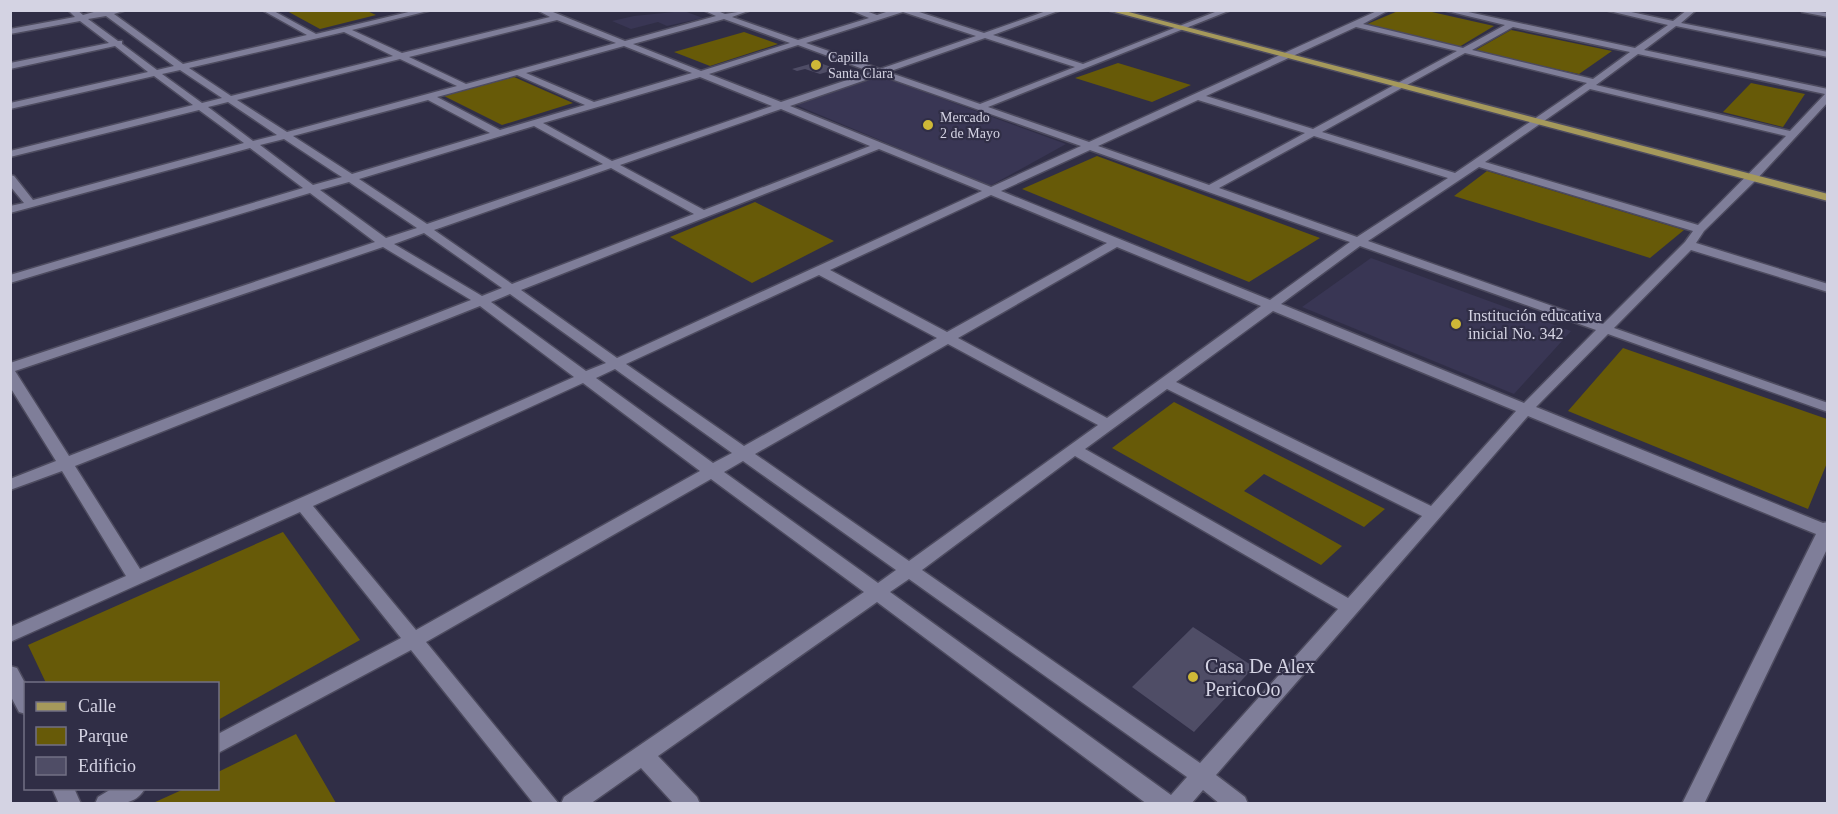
<svg xmlns="http://www.w3.org/2000/svg" width="1838" height="814" viewBox="0 0 1838 814" font-family="Georgia,serif">
  <rect width="100%" height="100%" fill="#302e46"/>
  <path fill="#393654" d="M684,11L703,18L667,26L658,22L631,29L612,21L634,16Z
    M880,76L1066,144L990,186L796,105Z
    M1371,258L1571,331L1514,394L1302,307Z"/>
  <path fill="#675a08" d="M1423,10L1494,26L1459,47L1365,25L1398,11Z
    M287,11H367L376,15L320,29Z
    M1511,30L1612,51L1579,74L1474,51Z
    M744,32L778,44L710,66L674,52Z
    M1118,63L1191,85L1152,102L1075,78Z
    M514,77L573,103L502,125L444,96Z
    M1751,83L1805,94L1783,127L1723,112Z
    M1097,156L1320,238L1249,282L1022,189Z
    M1487,171L1684,230L1650,258L1454,196Z
    M755,202L834,241L752,283L670,237Z
    M1623,348L1827,419V463L1808,509L1568,411Z
    M1174,402L1385,509L1364,527L1264,474L1244,491L1342,546L1321,565L1112,448Z
    M283,532L360,640L218,720V684L46,683L28,645Z
    M296,734L336,803H153L184,789L218,788V772Z"/>
  <path fill="#4f4d66" d="M817,62L837,69L820,74L805,69L797,71L792,69Z
    M1193,627L1254,667L1194,732L1132,687Z"/>
  <g fill="none" stroke-linecap="round" stroke-linejoin="round">
    <g stroke="#4d4b5f" stroke-width="3">
      <path id="minor" d="M68,10H77L83,15L101,10H126L114,14L183,64L307,35L262,10H272L316,34L417,10H432L352,30L402,53L550,17L537,10H548L625,41L716,16L703,10H715L725,14L751,10L732,17L798,40L869,18L850,10H863L877,15L892,10H913L984,33L1049,10H1061L993,35L1083,64L1220,10H1231L988,107L1089,142L1379,10H1389L1363,24L1463,48L1505,25L1443,10H1459L1635,48L1668,25L1605,10H1622L1673,21L1687,10H1696L1681,23L1828,52V57L1676,26L1644,50L1828,89V102L1756,180L1704,231L1696,243L1828,284V292L1691,250L1614,328L1828,403V412L1608,334L1536,407L1823,523L1828,522V547L1704,804H1682L1816,534L1528,416L1216,775L1245,797L1248,804H1220L1203,790L1191,804H1147L877,602L658,756L697,797L700,804H674L641,768L590,804H561L564,797L864,592L711,479L426,642L559,804H534L411,650L218,753V734L401,638L300,512L10,642V627L126,576L62,471L10,490V479L56,461L10,387V363L375,242L310,193L10,283V275L303,188L250,148L10,213V206L24,203L10,186V175L14,176L33,200L244,143L199,110L10,157V151L193,105L154,76L10,109V103L148,72L115,46L10,69V63L109,43L80,21L10,34V29L75,17ZM903,12L976,36L880,69L806,43ZM106,16L174,66L157,70L122,44V41H118L88,19ZM724,19L790,43L701,71L633,44ZM557,20L616,43L466,84L409,57ZM1356,27L1457,51L1313,129L1206,96ZM1513,27L1630,52L1593,79L1472,50ZM344,32L393,56L231,96L189,68ZM985,38L1075,67L980,104L888,72ZM798,45L871,72L781,102L709,74ZM624,46L692,73L594,102L526,73ZM1465,53L1587,83L1455,173L1322,132ZM1638,54L1825,94L1790,131L1596,85ZM400,59L457,86L287,132L237,100ZM180,70L222,98L202,103L162,74ZM517,75L585,105L500,130L437,97ZM880,75L1081,146L991,187L790,106ZM700,77L772,106L612,161L543,123ZM1590,89L1786,136L1698,225L1485,162ZM428,100L490,133L352,174L293,136ZM1198,100L1305,133L1209,185L1098,146ZM228,102L277,135L253,141L208,107ZM781,109L870,146L704,210L620,165ZM534,126L603,164L427,224L359,179ZM1314,136L1448,178L1357,237L1219,188ZM284,139L334,172L342,177L313,185L260,145ZM879,149L982,191L617,358L521,290ZM1090,150L1350,242L1270,300L1001,191ZM1479,167L1693,231L1685,242L1603,324L1368,241ZM611,168L694,214L512,284L434,230ZM349,182L417,228L386,238L320,190ZM991,195L1107,243L947,332L830,270ZM424,233L502,288L482,296L394,244ZM1360,246L1596,330L1524,403L1281,304ZM383,247L471,300L69,456L15,371ZM1117,247L1261,306L1107,418L958,338ZM819,275L937,338L744,446L626,364ZM510,294L606,363L586,371L491,302ZM480,306L574,377L140,569L75,466ZM1273,311L1516,411L1431,506L1176,382ZM948,344L1098,425L909,561L755,454ZM615,369L732,453L713,463L596,378ZM583,383L700,471L416,630L313,506ZM1167,389L1422,516L1348,598L1085,449ZM1075,456L1338,609L1200,763L922,570ZM743,461L896,570L878,583L724,472ZM909,579L1187,777L1171,795L890,592Z
        M1802,10L1828,13V17L1802,12Z
        M10,666L17,668L26,685V714L19,712L10,695Z
        M52,788H74L81,804H59Z
        M113,788H145C136,807 113,804 95,804L98,797Z"/>
    </g>
    <g stroke="#4d4b5f" stroke-width="3">
      <path id="major" d="M1107,10H1121L1828,194V201Z"/>
    </g>
    <use href="#minor" fill="#7f7e99" fill-rule="evenodd"/>
    <use href="#major" fill="#a5995b" fill-rule="evenodd"/>
  </g>
  <g fill="#ceb837" stroke="#302e46" stroke-width="2">
    <circle cx="816" cy="65" r="6"/>
    <circle cx="928" cy="125" r="6"/>
    <circle cx="1456" cy="324" r="6"/>
    <circle cx="1193" cy="677" r="6"/>
  </g>
  <g text-anchor="middle" stroke-width="4.5" stroke-linejoin="round" paint-order="stroke">
    <g font-size="14" fill="#d4d3e3" stroke="#302e46" text-anchor="start">
      <text x="828" y="62">Capilla<tspan x="828" dy="16">Santa Clara</tspan></text>
      <text x="940" y="122">Mercado<tspan x="940" dy="16">2 de Mayo</tspan></text>
    </g>
    <g font-size="16" fill="#d4d3e3" stroke="#302e46" text-anchor="start">
      <text x="1468" y="321">Institución educativa<tspan x="1468" dy="18">inicial No. 342</tspan></text>
    </g>
    <g font-size="20" fill="#d4d3e3" stroke="#302e46" text-anchor="start">
      <text x="1205" y="673">Casa De Alex<tspan x="1205" dy="23">PericoOo</tspan></text>
    </g>
  </g>
  <rect width="1838" height="814" fill="none" stroke="#d4d3e3" stroke-width="24"/>
  <rect x="24" y="682" width="195" height="108" fill="#302e46" stroke="#727085" stroke-width="1.5"/>
  <rect x="36" y="702" width="30" height="9" fill="#a5995b" stroke="#727085" stroke-width="1.5"/>
  <text x="78" y="712" font-size="18" fill="#d4d3e3">Calle</text>
  <rect x="36" y="727" width="30" height="18" fill="#675a08" stroke="#727085" stroke-width="1.5"/>
  <text x="78" y="742" font-size="18" fill="#d4d3e3">Parque</text>
  <rect x="36" y="757" width="30" height="18" fill="#4f4d66" stroke="#727085" stroke-width="1.5"/>
  <text x="78" y="772" font-size="18" fill="#d4d3e3">Edificio</text>
</svg>
